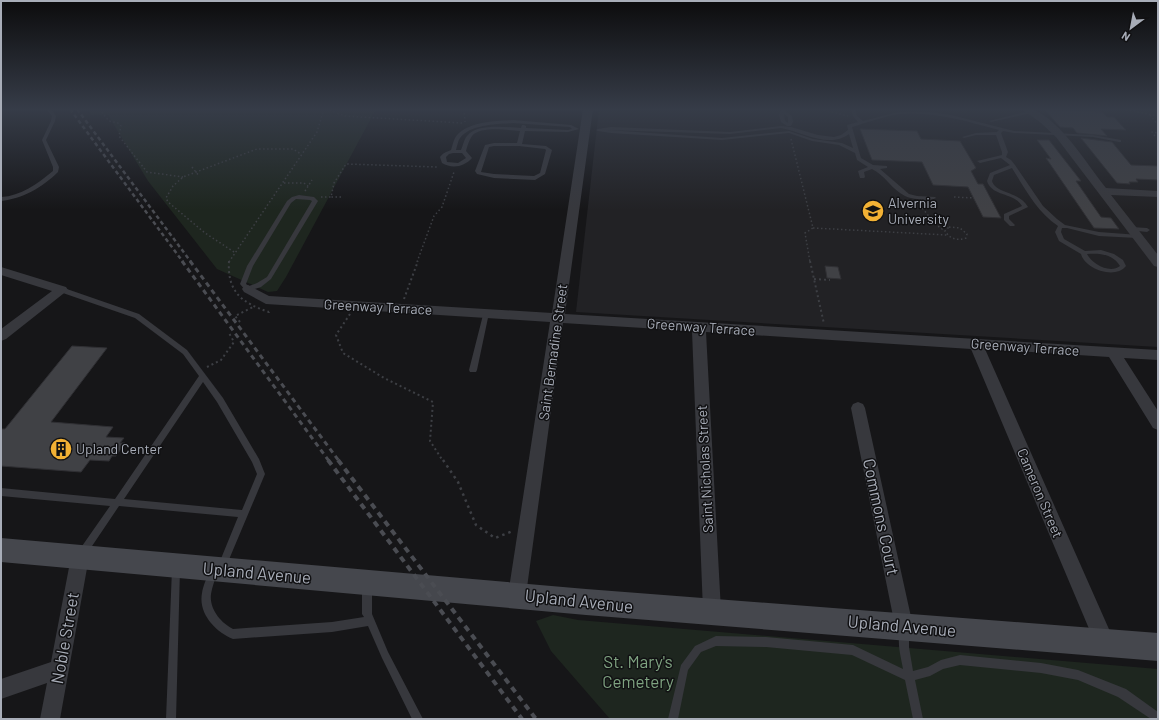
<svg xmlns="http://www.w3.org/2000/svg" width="1159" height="720" viewBox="0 0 1159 720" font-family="Barlow,sans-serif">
  <rect width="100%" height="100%" fill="#161618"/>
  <path fill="#222225" d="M599,109H1158V347L576,312Z"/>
  <path fill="#1e261f" d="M88,109H376L286,277L277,291L268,292L217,269L148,181L108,115H91Z
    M553,615L578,620L1158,669V719H610L551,651L536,621Z"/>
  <path fill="#404145" stroke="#303034" d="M1045,110L1102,112L1107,117H1114L1126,130L1101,129L1107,136L1077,133L1073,128L1060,127Z
    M860,129L917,131L921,139L960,141L976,168L971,171L978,184H983L1001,218L983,217L968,187L933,185L922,162L872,160Z
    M1081,138L1112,142L1131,165L1158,166V180L1136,179L1138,182H1129L1130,184L1117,183Z
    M1037,140H1049L1081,181H1076L1101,217L1111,218L1119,229L1094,228L1046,158L1051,159Z
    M825,266L838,267L841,279L827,278Z
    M72,346L107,348L51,422L113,427L106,437L124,438L120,443H125L116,456H112L109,461L90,460L81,472L1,466V429H5Z"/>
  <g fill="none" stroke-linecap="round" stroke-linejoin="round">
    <path stroke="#3d3f44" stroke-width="1.5" stroke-dasharray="1.5 2.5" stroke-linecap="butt" d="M99,109L109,121L118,123L121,126L119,136L147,172L183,177
      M326,109L345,116L462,123
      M464,109L465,122
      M820,109L848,116
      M1118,109L1136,111
      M1135,109L1137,112L1158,116
      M1150,115L1158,125
      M1155,136L1152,132L1158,133
      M791,139L813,228L805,233L810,262
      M192,167L199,176
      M284,183H304L308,186
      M305,191L312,180
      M321,197H331
      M341,197H331L334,183L346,164L438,167
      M954,197L974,198
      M920,205L935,224L945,231
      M949,227L960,228L967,234L966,238C957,241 950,239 945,231Z
      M813,228L947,235
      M234,252L205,233L168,202L166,198L173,186L183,177L257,149H293L301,154
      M229,262L317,132L324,109
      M417,262L434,216L442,207L454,172"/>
    <path stroke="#3d3f44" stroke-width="2" stroke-dasharray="2 3" stroke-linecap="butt" d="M229,261C227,292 242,303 269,312L271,310
      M810,261L824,324
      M814,279L830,280
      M404,299L418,261
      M350,314L336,335L343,353L384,378L433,402L430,441L443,461
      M240,322L235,316L253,307
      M207,367L221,360L234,342L229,333"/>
    <path stroke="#3d3f44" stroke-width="2.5" stroke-dasharray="2.5 4" stroke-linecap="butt" d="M443,460L458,482L476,525L495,538L513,531"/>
    <path fill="#37383d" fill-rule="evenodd" d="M46,109H51L56,116L55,121L46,140L59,167L58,172C43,187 22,199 1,201V197C21,196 37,184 53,171V167L42,140L51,121L52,116Z
      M781,109H786L785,111L792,116L793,122L791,126H787L781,122L779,115ZM784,114L788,117V123L785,121Z
      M851,109H855L857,116L863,121L898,112H930L951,115L1014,131L1093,135L1121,140V142H1119L1093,137L1014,133L1003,131L1001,133L1008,152L1006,157L1011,160L1015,165L1043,206L1057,219L1065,225L1099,232L1139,235V237L1137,238L1099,236L1067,228H1062L1061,232L1064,239L1085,251L1101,250L1114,254L1123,260L1126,266C1115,280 1085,269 1081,254L1059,241L1055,232L1058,226C1037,212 1025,189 1012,168L994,175L992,181C996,194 1019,191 1028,207L1009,216V219L1015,225L1014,226H1010L1004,220V214L1022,206C1014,192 992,197 987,181L990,173L1010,165L1001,158L980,163L977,161L1002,155V152L996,135H976L964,138L962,137L976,133L997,132L999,130C966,121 933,111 899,114C886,116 865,123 852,127L861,158L873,165L887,166V168L880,169L909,194L917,196L935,197L936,198C932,200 928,200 924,200C918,199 911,199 905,196C892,190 885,175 872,169L864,172L865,177L864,178H860L858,171L868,167L857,160L855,153L839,145L812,141L789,133L722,140L611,133L598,131L596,130L598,129L611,127L730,132L781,126L791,127L818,135L834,137L841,135L848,130L847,125L858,122L853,116ZM781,128C802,132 829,149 849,134L853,148L842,143L813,139L789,131L722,138L607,130L730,134ZM1087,254C1099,253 1113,254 1120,266C1110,274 1092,264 1087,254Z
      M1029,111L1031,112V113L991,122L989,121Z
      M513,120L571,125L579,129L568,132L525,131L522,144L546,146L552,150L545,174L535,180L494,178L477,174L475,171L485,145L494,143H517L520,131C508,130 480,126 472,136C469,140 467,147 466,151L472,158C464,167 452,169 442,163L440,157C443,153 446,152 451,150C453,144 454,137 459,133C473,121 496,121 513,120ZM513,123L570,127L572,129L568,130L526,128V126L524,125H522L521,128C507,127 476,123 467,136C464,139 463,146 461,150H456C457,146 458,141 460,138C470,124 498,124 513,123ZM494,146H519L545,149L546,150L540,173L534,176L494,174L481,172L489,147ZM453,153H462L466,158L458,163L447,162L446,157L449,154Z
      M299,195L314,197L318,201L271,279L261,287L248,291H246L240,284L247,266L287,201L292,197ZM296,199L310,200L312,201L267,277L257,283L249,286L246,284L253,266L291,203Z
      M1131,227L1147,228L1150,230L1147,232L1129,230L1128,229Z
      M60,288H64L139,314L187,350L223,398L259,459L265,474L225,569L222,570L219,569L218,566L238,517L119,506L86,555L83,556L80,555L79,552L80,549L110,506L1,496V488L115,499L199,376L183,354L135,318L60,292L59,290ZM203,382L217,402L252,462L257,474L242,510L124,499Z
      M484,311H488L489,313L477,370L476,372H470L469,370Z
      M176,565L179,566L180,569L176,719H166L172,569L173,566Z
      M213,569L216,570L217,573C215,580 212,587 211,594C209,609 221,623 233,629L332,622L364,617L362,614V587L364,584L367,583L370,584L372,587V614L388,652L423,719H412L382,658L368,626L332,632L233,639C216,632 198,614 202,593C203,586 207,577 210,570Z
      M904,628L907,630L909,633V647L913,671L928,667L941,660L960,655L1041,663L1078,670L1126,689L1158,712V719H1151L1118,697L1078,680L1041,673L960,665L943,669L930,676L915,680L923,719H913L905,680L852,655L766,647L716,646L701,652L688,670L678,719H668L681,665L695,646L716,636L766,637L853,645L903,669C901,657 896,641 901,630Z"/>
    <path fill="#37383d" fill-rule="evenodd" d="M583,109H593L565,314L1158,350V360L1124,358L1158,411V430L1153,428L1109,357L985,349L1112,636L1115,643L1112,650L1105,653L1098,650L971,349L706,332L721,611L719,618L712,620L705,618L703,611L692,331L563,323L526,595L524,601L517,604L510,601L508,595L550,322L266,304L244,292L242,289L244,286L248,285L269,296L552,313Z
      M1022,109C1025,109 1031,109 1034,110C1062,122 1087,164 1106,188L1158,191V197L1111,195L1158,255V267L1154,266L1056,137L1041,123Z
      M1,267L66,287L68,290L6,339L1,341V329L52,291L1,275Z
      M858,402L863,404L865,408L913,626L911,633L904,635L897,633L895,626L851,408L853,404Z
      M80,549L86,551L89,557L60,719H40L47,683L1,699V679L51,662L71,557L74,551Z"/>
    <path fill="#45474d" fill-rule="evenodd" d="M1,538L586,589L1158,633V661L586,615L1,562Z"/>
    <path stroke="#4a4c52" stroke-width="2.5" stroke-dasharray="4 3" stroke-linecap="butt" d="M70,109L183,262
      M77,109L191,262"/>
    <path stroke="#4a4c52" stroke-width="3" stroke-dasharray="5 4" stroke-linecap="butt" d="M182,261L329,461
      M190,261L339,461"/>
    <path stroke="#4a4c52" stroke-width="4" stroke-dasharray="6 5" stroke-linecap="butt" d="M328,460L522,719
      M338,460L536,719"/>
  </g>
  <linearGradient id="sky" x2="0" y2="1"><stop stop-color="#0c0c0d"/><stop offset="0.52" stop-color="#363c48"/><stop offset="1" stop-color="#363c48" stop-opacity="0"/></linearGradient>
  <rect width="1159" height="210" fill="url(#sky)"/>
  <defs>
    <g id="university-disc" transform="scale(1.15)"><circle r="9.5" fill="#f2b134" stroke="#111113"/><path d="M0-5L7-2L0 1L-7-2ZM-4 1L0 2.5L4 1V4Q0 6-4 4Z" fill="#111"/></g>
    <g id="building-disc" transform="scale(1.15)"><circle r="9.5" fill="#f2b134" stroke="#111113"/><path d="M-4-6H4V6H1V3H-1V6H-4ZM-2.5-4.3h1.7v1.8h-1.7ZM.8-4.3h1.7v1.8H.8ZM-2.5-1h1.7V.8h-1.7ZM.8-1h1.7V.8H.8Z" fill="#111"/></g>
  </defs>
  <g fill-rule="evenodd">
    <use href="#university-disc" x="873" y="211"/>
    <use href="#building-disc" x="61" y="449"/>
  </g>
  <g text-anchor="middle" stroke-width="3" stroke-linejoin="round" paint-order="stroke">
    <g font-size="14" fill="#a8adb8" stroke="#111113" text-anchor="start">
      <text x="888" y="208">Alvernia<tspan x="888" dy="16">University</tspan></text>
      <text x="76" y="454">Upland Center</text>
    </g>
    <g font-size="14" fill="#a8adb8" stroke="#111113">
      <text transform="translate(378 307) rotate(3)" y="5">Greenway Terrace</text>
      <text transform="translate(701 327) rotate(4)" y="5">Greenway Terrace</text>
      <text transform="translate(1025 347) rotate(4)" y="5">Greenway Terrace</text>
      <text transform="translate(553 352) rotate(-82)" y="5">Saint Bernadine Street</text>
      <text transform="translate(705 469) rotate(-93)" y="5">Saint Nicholas Street</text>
      <text transform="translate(1040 493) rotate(67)" y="5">Cameron Street</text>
    </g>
    <g font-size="17" fill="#a8adb8" stroke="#111113">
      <text transform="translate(881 517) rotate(78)" y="6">Commons Court</text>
      <text transform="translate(257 573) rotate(5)" y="6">Upland Avenue</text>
      <text transform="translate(579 601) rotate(6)" y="6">Upland Avenue</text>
      <text transform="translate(902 626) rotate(5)" y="6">Upland Avenue</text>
      <text transform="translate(65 638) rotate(-80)" y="6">Noble Street</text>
    </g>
    <g font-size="17" fill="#7fa381" stroke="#111113">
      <text x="638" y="668">St. Mary's<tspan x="638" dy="20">Cemetery</tspan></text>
    </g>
  </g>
  <rect width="1159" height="720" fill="none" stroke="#a8adb8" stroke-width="4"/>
  <g transform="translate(1131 28) rotate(212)" stroke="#111113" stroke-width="3" paint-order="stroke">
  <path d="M0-3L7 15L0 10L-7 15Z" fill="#a8adb8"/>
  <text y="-6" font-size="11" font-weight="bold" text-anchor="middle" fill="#a8adb8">N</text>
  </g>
</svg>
